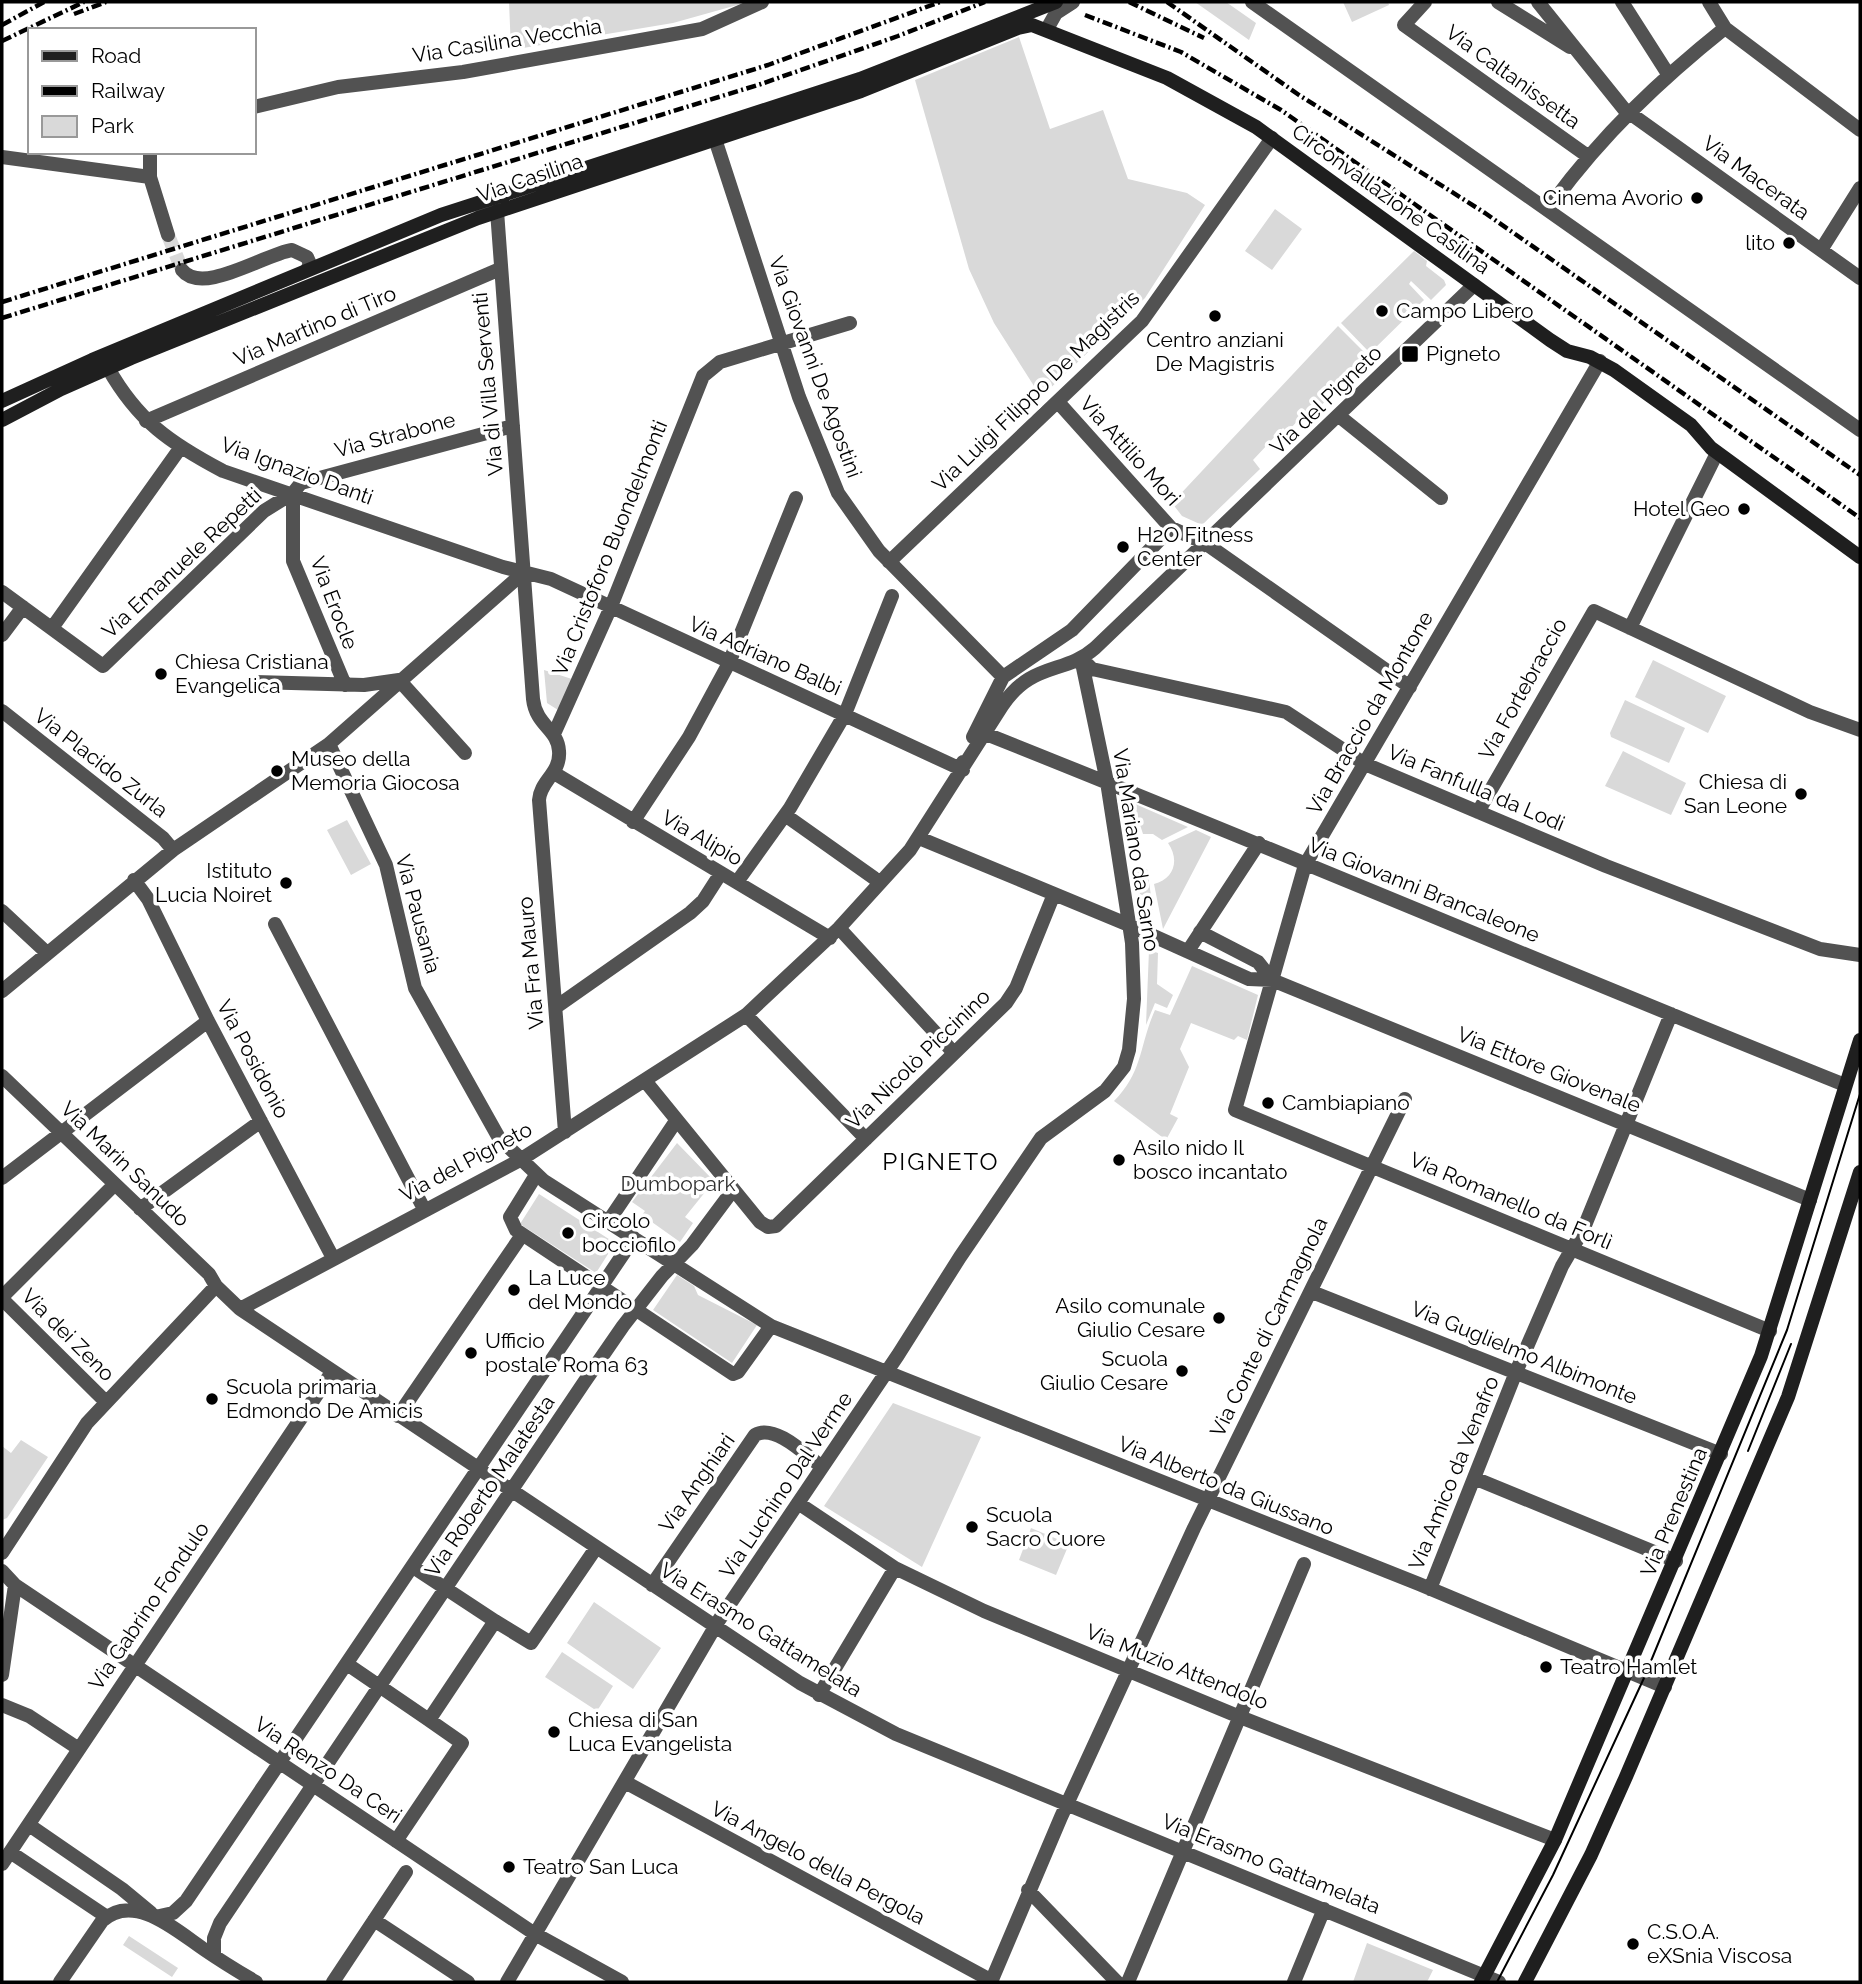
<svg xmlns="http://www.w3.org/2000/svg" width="1862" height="1984" viewBox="0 0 1862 1984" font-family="Raleway,sans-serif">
  <rect width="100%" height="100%" fill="#fff"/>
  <path fill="#d9d9d9" d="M509,2H748L673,23L511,50Z
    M1195,2H1226L1256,23L1249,40Z
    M1343,2H1388L1389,5L1352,22Z
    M1019,37L1050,129L1103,110L1128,179L1187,193L1205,205L1145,298L1041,397L994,323L969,269L915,80Z
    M1275,209L1302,229L1272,270L1245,251Z
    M1414,251L1427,261L1426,266L1444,280L1446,285L1431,300L1411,281L1409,284L1424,300L1370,353L1341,323Z
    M1338,326L1368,356L1315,412L1310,408L1287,432L1283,428L1253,460L1260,469L1202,525L1182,516L1172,503Z
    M1653,660L1726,696L1708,733L1635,697Z
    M544,670L575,680L558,710L547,703Z
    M1625,700L1685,728L1669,763L1611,737L1610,733Z
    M1623,751L1686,783L1671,815L1605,786Z
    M1133,803L1188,827L1162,840L1153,834H1143Z
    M347,820L371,864L351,875L327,830Z
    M1196,830L1211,837L1163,929L1154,884C1174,879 1180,860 1168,843Z
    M1147,869L1153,909L1143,920L1137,870Z
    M1149,950L1158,953L1157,984L1173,995L1167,1008L1155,1003L1146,1025Z
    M1192,966L1258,995L1247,1040L1238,1036L1234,1040L1191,1023L1180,1049L1189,1067L1170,1114L1178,1118L1166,1140L1114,1101C1143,1072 1139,1046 1155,1010L1170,1015Z
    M677,1143L714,1181L685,1217L693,1223L680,1242L642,1215L645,1211L632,1202Z
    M539,1194L615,1243L596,1273L520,1224Z
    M677,1275L694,1286L698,1295L757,1325L732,1363L653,1310Z
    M893,1403L981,1437L922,1567L824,1506Z
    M21,1440L48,1457L7,1518L2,1520V1446L11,1453Z
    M1031,1528L1069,1544L1056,1575L1019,1560Z
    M594,1602L661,1648L633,1689L567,1643Z
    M562,1652L613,1686L597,1711L545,1677Z
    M129,1936L178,1968L172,1977L123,1945Z
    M1367,1943L1433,1970L1427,1982H1353Z"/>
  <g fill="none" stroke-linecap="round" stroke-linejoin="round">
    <path stroke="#d9d9d9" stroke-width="14" stroke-dasharray="14 7" stroke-linecap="butt" d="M168,235L182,270"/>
    <path stroke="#525252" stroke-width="14" d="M1252,2L1860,430
      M1425,2L1404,25L1589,157
      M1498,2L1570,47
      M1538,2L1624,109L1860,278
      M1622,2L1668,74
      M1709,2L1725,28L1860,130
      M715,139L799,397L838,493L879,551L1003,677
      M1553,202C1603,134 1660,80 1725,28
      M497,211L533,699C536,726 558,729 559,751C561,773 540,781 539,800L565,1132
      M1821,250L1860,188
      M1600,361L1305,865L1235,1110L1770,1331
      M108,368C138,421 170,443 223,471L503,567L551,579L963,770V762
      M1058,402L1171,528L1205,543L1410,687
      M1339,416L1441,498
      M146,421L500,269
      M293,493V561L345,685
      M889,562L1142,321L1272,138
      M2,592L103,666L264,511L293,493L301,483L513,426
      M52,628L181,447
      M1630,628L1717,453
      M2,635L23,607
      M1081,658L1092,669L1286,712L1365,764L1606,866L1820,949L1860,955
      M255,682L364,685L399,680L465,753
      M2,711L163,838L173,850
      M554,734L610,609L703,376L720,362L850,323
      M986,734C1273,848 1558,970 1845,1085
      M973,737L1003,677L1072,630L1171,528
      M329,744L386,865L415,988L499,1138L544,1181L771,1326L1419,1584L1665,1687
      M554,773L830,938
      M1478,812L1594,611L1810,712L1860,730
      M785,815L874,878
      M633,822L689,737L729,663L796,498
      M919,838L1129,925L1249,979L1272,980L1810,1200
      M134,880L148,899L208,1021L333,1258
      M737,882L790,808L845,714L892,596
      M2,911L47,953
      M275,924L424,1209
      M839,928L954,1053
      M1200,932L1258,962L1272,980
      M1188,951L1259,843
      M2,991L173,850L329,744L523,573
      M556,1007L690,913L703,901L721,873
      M746,1015L866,1139
      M2,1076L209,1274L216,1286
      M646,1082L760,1222L768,1227L776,1226L1006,1003L1016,988L1054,894
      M536,1175L510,1217L516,1230L733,1374L738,1372L771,1326
      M2,1178L208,1021
      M140,1209L261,1121
      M608,1222L676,1121
      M1312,1292L1721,1454
      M2,1297L115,1184
      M2,1299L105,1401
      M240,1309L800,1683L896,1734L1499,1982
      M398,1416L522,1235
      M1474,1478L1676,1561
      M798,1503L895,1568L984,1611L1240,1717L1555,1840
      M2,1553L87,1423L216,1286L240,1309L520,1160L746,1015L839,928L910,850L1002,706C1032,661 1064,675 1095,648L1474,285
      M2,1571L15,1585L535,1934L622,1982
      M652,1585L755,1435C775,1423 807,1456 822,1467
      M1430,1589L1516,1372L1562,1266L1583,1230L1671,1014
      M495,1621L531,1643L596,1548
      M347,1664L429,1720L495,1621L413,1567
      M2,1675L15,1585
      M819,1695L895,1568
      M2,1705L29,1716L79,1749
      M625,1782L992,1981
      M29,1825L122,1889L151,1913
      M396,1841L462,1743L429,1720
      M10,1852L107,1917
      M2,1864L332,1372
      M1028,1890L1117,1982
      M155,1917L173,1913L186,1901L634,1238
      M374,1920L468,1982
      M214,1956V1938L220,1923L583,1384L623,1326L662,1276L692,1245L733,1190
      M60,1982L102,1921C134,1891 178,1932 205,1950C221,1961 239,1972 256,1982
      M333,1982L406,1872
      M507,1982L719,1620L898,1355L960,1257L1041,1138L1105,1091L1124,1067L1129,1050L1134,999L1132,943L1107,782L1081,658
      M991,1982L1061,1817L1194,1528L1405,1099
      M1128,1982L1304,1564
      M1294,1982L1324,1909"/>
    <path stroke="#525252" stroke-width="14" d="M1047,29L1056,13L1073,2
      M254,107L338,87L463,72L702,29L762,2
      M150,152V177L168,235
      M2,157L150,177
      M182,270C202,296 265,254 292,250L307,257L310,264L307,270"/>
    <path stroke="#1f1f1f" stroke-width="14" d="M2,401L92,360L441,215L860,79L1056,2
      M2,420L61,389L131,358L478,218L861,91L1018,28L1032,25L1167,78L1256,127L1550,340L1567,351L1590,357L1614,370L1691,425L1711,448L1860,557
      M1481,1982L1555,1840L1761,1356L1860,1040
      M1525,1982L1591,1855L1625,1779L1788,1397L1860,1172"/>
    <path stroke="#000" stroke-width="2" d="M1748,1451L1791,1344
      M1497,1982L1553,1875L1644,1678L1787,1330L1860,1094"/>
    <path stroke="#000" stroke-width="4.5" stroke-dasharray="10 3.5 2 3.5" stroke-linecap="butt" d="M1129,2L1204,38
      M1167,2L1299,95L1485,213L1860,475
      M74,14L106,2
      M1085,15L1181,52L1281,110L1860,518
      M2,25L44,2
      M2,41L84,2
      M2,302L768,65L940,2
      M2,318L761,84L898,36L985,2"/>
  </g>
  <g fill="#000" stroke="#fff" stroke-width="2.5">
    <circle cx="1697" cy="198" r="7"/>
    <circle cx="1789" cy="243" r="7"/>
    <circle cx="1382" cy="311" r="7"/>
    <circle cx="1215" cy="316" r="7"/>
    <rect x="1401" y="345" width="18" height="18" rx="3.5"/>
    <circle cx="1744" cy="509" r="7"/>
    <circle cx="1123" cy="547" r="7"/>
    <circle cx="161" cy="674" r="7"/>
    <circle cx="277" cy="771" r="7"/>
    <circle cx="1801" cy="794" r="7"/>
    <circle cx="286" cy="883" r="7"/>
    <circle cx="1268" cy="1103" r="7"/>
    <circle cx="1119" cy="1160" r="7"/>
    <circle cx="568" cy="1233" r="7"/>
    <circle cx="514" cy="1290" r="7"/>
    <circle cx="1219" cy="1318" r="7"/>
    <circle cx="471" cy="1353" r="7"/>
    <circle cx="1182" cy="1371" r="7"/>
    <circle cx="212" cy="1399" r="7"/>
    <circle cx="972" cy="1527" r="7"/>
    <circle cx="1546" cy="1667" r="7"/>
    <circle cx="554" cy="1732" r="7"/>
    <circle cx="509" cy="1867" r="7"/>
    <circle cx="1633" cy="1944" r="7"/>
  </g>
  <g text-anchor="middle" stroke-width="7" stroke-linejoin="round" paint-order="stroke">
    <g font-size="21" fill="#000" stroke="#fff">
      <text transform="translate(507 41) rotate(-9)" y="7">Via Casilina Vecchia</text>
      <text transform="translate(1513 77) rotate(36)" y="7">Via Caltanissetta</text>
      <text transform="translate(530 178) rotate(-19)" y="7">Via Casilina</text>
      <text transform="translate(1756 178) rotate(36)" y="7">Via Macerata</text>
      <text transform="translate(1391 199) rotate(36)" y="7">Circonvallazione Casilina</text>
      <text transform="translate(315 326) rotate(-23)" y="7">Via Martino di Tiro</text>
      <text transform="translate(815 367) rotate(70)" y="7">Via Giovanni De Agostini</text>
      <text transform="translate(488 384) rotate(-95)" y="7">Via di Villa Serventi</text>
      <text transform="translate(1036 391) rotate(-44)" y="7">Via Luigi Filippo De Magistris</text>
      <text transform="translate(1326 400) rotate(-44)" y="7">Via del Pigneto</text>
      <text transform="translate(395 435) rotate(-15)" y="7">Via Strabone</text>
      <text transform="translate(1130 451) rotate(48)" y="7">Via Attilio Mori</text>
      <text transform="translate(297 471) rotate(20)" y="7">Via Ignazio Danti</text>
      <text transform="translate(610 548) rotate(-68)" y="7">Via Cristoforo Buondelmonti</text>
      <text transform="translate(182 563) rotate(-43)" y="7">Via Emanuele Repetti</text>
      <text transform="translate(334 603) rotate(69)" y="7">Via Erocle</text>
      <text transform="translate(765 656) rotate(24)" y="7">Via Adriano Balbi</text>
      <text transform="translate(1523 689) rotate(-61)" y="7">Via Fortebraccio</text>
      <text transform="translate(1370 713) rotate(-60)" y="7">Via Braccio da Montone</text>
      <text transform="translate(101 763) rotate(38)" y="7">Via Placido Zurla</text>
      <text transform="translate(1476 788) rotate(23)" y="7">Via Fanfulla da Lodi</text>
      <text transform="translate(702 838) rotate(30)" y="7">Via Alipio</text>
      <text transform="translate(1136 850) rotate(81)" y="7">Via Mariano da Sarno</text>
      <text transform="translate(1424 890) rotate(22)" y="7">Via Giovanni Brancaleone</text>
      <text transform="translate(418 914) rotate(75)" y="7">Via Pausania</text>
      <text transform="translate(531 963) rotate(-95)" y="7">Via Fra Mauro</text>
      <text transform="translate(253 1059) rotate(62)" y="7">Via Posidonio</text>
      <text transform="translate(918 1059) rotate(-44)" y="7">Via Nicolò Piccinino</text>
      <text transform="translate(1549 1070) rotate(22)" y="7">Via Ettore Giovenale</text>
      <text transform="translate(466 1162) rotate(-28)" y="7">Via del Pigneto</text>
      <text transform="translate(125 1164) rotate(44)" y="7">Via Marin Sanudo</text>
      <text transform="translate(1511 1201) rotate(23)" y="7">Via Romanello da Forlì</text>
      <text transform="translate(1269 1327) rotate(-64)" y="7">Via Conte di Carmagnola</text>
      <text transform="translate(68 1335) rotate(45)" y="7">Via dei Zeno</text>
      <text transform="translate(1524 1353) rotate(22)" y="7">Via Guglielmo Albimonte</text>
      <text transform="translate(1454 1473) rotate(-68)" y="7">Via Amico da Venafro</text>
      <text transform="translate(697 1483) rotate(-55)" y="7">Via Anghiari</text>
      <text transform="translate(786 1485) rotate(-56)" y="7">Via Luchino Dal Verme</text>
      <text transform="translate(490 1486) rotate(-56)" y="7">Via Roberto Malatesta</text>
      <text transform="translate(1226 1486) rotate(22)" y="7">Via Alberto da Giussano</text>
      <text transform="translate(1674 1512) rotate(-67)" y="7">Via Prenestina</text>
      <text transform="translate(149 1606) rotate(-56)" y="7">Via Gabrino Fondulo</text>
      <text transform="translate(761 1630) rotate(32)" y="7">Via Erasmo Gattamelata</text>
      <text transform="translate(1177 1667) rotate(22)" y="7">Via Muzio Attendolo</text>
      <text transform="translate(328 1770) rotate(34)" y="7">Via Renzo Da Ceri</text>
      <text transform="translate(818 1863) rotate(28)" y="7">Via Angelo della Pergola</text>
      <text transform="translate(1271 1864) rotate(22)" y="7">Via Erasmo Gattamelata</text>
    </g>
    <g font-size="21" fill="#000" stroke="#fff" text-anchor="start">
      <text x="1683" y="205" text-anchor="end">Cinema Avorio</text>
      <text x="1775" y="250" text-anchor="end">lito</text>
      <text x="1396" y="318">Campo Libero</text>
      <text x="1215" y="347" text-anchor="middle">Centro anziani<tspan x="1215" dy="24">De Magistris</tspan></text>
      <text x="1426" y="361">Pigneto</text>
      <text x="1730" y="516" text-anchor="end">Hotel Geo</text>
      <text x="1137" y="542">H2O Fitness<tspan x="1137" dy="24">Center</tspan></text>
      <text x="175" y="669">Chiesa Cristiana<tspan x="175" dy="24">Evangelica</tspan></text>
      <text x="291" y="766">Museo della<tspan x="291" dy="24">Memoria Giocosa</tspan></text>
      <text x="1787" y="789" text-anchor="end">Chiesa di<tspan x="1787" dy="24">San Leone</tspan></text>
      <text x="272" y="878" text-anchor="end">Istituto<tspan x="272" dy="24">Lucia Noiret</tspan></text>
      <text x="1282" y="1110">Cambiapiano</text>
      <text x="1133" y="1155">Asilo nido Il<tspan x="1133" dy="24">bosco incantato</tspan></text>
      <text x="582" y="1228">Circolo<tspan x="582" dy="24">bocciofilo</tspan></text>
      <text x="528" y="1285">La Luce<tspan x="528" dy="24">del Mondo</tspan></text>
      <text x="1205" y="1313" text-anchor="end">Asilo comunale<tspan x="1205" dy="24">Giulio Cesare</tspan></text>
      <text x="485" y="1348">Ufficio<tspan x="485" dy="24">postale Roma 63</tspan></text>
      <text x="1168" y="1366" text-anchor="end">Scuola<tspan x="1168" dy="24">Giulio Cesare</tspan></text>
      <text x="226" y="1394">Scuola primaria<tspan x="226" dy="24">Edmondo De Amicis</tspan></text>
      <text x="986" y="1522">Scuola<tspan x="986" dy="24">Sacro Cuore</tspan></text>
      <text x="1560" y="1674">Teatro Hamlet</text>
      <text x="568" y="1727">Chiesa di San<tspan x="568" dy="24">Luca Evangelista</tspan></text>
      <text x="523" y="1874">Teatro San Luca</text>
      <text x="1647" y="1939">C.S.O.A.<tspan x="1647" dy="24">eXSnia Viscosa</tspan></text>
    </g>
    <g font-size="21" fill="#303030" stroke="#fff">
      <text x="678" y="1191">Dumbopark</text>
    </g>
    <g font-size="24" letter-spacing="2" fill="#000" stroke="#fff">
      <text x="941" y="1170">PIGNETO</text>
    </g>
  </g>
  <rect width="1862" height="1984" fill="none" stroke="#000000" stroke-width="7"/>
  <rect x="28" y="28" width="228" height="126" fill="#ffffff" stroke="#999999" stroke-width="2"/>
  <rect x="42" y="51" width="35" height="10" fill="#1f1f1f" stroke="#999999" stroke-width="2"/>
  <text x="91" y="63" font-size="21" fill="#000000">Road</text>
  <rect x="42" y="86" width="35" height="10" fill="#000000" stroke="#999999" stroke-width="2"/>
  <text x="91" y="98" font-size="21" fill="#000000">Railway</text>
  <rect x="42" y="116" width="35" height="21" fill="#d9d9d9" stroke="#999999" stroke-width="2"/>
  <text x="91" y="133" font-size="21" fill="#000000">Park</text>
</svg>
